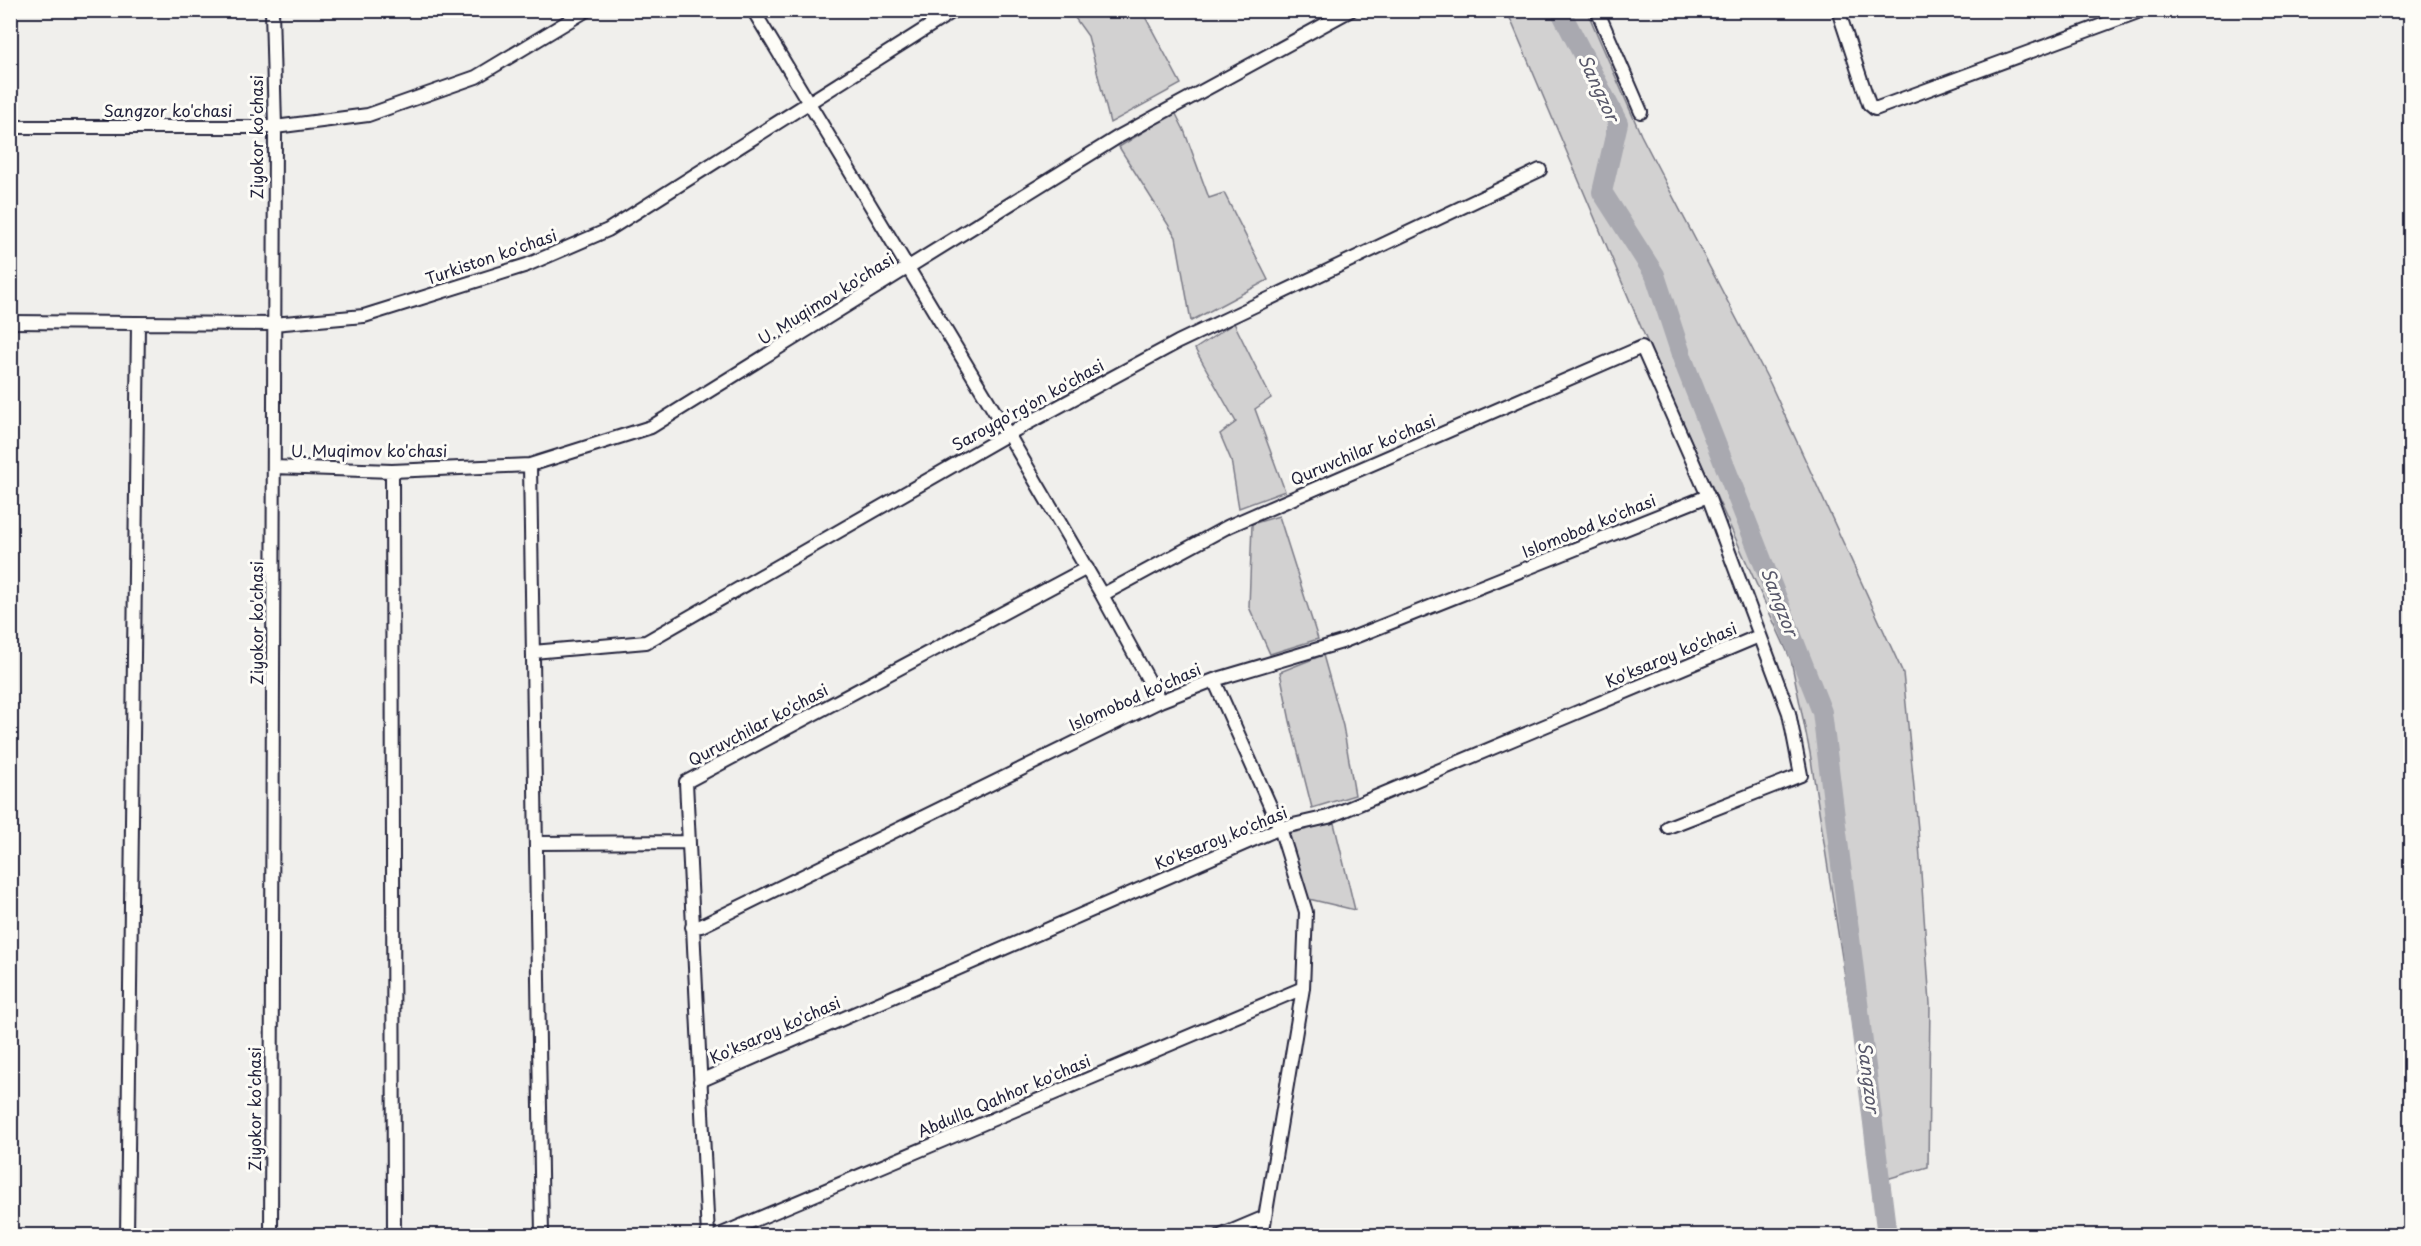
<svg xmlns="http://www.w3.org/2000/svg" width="2421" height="1246" viewBox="0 0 2421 1246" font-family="'Playpen Sans',sans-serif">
  <rect width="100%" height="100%" fill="#f0efec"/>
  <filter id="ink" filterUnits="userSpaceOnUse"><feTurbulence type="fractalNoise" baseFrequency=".0167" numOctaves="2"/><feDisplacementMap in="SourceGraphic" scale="12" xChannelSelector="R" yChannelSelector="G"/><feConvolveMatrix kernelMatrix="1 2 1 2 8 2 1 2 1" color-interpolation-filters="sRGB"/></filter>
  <g filter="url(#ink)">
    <path fill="#d2d1d1" stroke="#7a7a86" stroke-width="1.5" d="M1070,11H1142L1181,84L1110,123L1088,36Z
      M1507,11H1587L1641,135L1770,383L1903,673L1918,829L1930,1004L1928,1167L1873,1183L1850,1009L1810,753L1791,660L1666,386Z
      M1175,112L1184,130L1209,198L1224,193L1268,280L1191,321L1176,237L1119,147Z
      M1234,323L1271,398L1255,409L1285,491L1239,508L1231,460L1220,434L1236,422L1195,349Z
      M1279,516L1318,639L1270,654L1249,607L1252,524Z
      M1323,655L1343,726L1355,795L1312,808L1290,721L1280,672Z
      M1334,823L1355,910L1305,898L1286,833Z"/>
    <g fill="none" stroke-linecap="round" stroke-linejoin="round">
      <path stroke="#a9a9b0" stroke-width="20" d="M1560,10L1618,123L1602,192L1655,275L1683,360L1822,712L1887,1236"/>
      <g stroke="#22223b" stroke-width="16">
        <path id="minor" d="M753,10L1008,434L1102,595L1160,701
          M1597,10L1641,112
          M1838,10L1869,104L1875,109L2143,10
          M10,127H275L368,115L476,77L587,10
          M10,322L273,324L364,316L527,265L608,230L955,10
          M530,465L542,1236
          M274,467L392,471L530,465L651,427L1118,137L1351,10
          M392,471L394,1236
          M1102,595L1229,526L1642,347L1708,496L1789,713L1801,775L1668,827
          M533,652L646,642L1008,434L1178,342L1540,170
          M1214,680L1280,828L1306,912L1303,988L1262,1236
          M536,843L689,842
          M692,927L701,926L1160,701L1214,680L1342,642L1708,496
          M700,1081L1280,828L1328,817L1759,636
          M127,1236L138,324
          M271,1236L275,127L272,10
          M708,1236L686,782L1087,568
          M717,1236L1303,988
          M1220,1236L1265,1217"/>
      </g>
      <use href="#minor" stroke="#fdfcf7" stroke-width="12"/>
    </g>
  </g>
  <g text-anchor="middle" stroke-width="6" stroke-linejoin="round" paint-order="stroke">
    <g font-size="16" fill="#22223b" stroke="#fdfcf7">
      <text x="168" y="117">Sangzor ko'chasi</text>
      <text transform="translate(257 137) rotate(-90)" y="6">Ziyokor ko'chasi</text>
      <text transform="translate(491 257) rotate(-19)" y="6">Turkiston ko'chasi</text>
      <text transform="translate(826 299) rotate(-32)" y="6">U. Muqimov ko'chasi</text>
      <text transform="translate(1028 405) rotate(-29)" y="6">Saroyqo'rg'on ko'chasi</text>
      <text transform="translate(1363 450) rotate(-23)" y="6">Quruvchilar ko'chasi</text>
      <text x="369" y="457">U. Muqimov ko'chasi</text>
      <text transform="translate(1589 526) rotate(-22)" y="6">Islomobod ko'chasi</text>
      <text transform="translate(257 623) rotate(-90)" y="6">Ziyokor ko'chasi</text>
      <text transform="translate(1671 655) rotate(-23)" y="6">Ko'ksaroy ko'chasi</text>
      <text transform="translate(1135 697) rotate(-24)" y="6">Islomobod ko'chasi</text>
      <text transform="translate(758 725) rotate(-28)" y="6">Quruvchilar ko'chasi</text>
      <text transform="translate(1221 838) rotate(-22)" y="6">Ko'ksaroy ko'chasi</text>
      <text transform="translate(775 1030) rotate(-24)" y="6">Ko'ksaroy ko'chasi</text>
      <text transform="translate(1004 1096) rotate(-23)" y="6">Abdulla Qahhor ko'chasi</text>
      <text transform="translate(255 1109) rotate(-90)" y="6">Ziyokor ko'chasi</text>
    </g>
    <g font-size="18" font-style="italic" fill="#58586a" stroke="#fdfcf7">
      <text transform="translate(1598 88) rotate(65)" y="6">Sangzor</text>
      <text transform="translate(1779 602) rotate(69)" y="6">Sangzor</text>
      <text transform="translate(1868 1077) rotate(83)" y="6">Sangzor</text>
    </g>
  </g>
  <rect width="2421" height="1246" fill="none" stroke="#fdfcf7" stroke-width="36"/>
  <rect x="18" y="18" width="2385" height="1210" fill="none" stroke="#22223b" stroke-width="2" filter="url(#ink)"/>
</svg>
